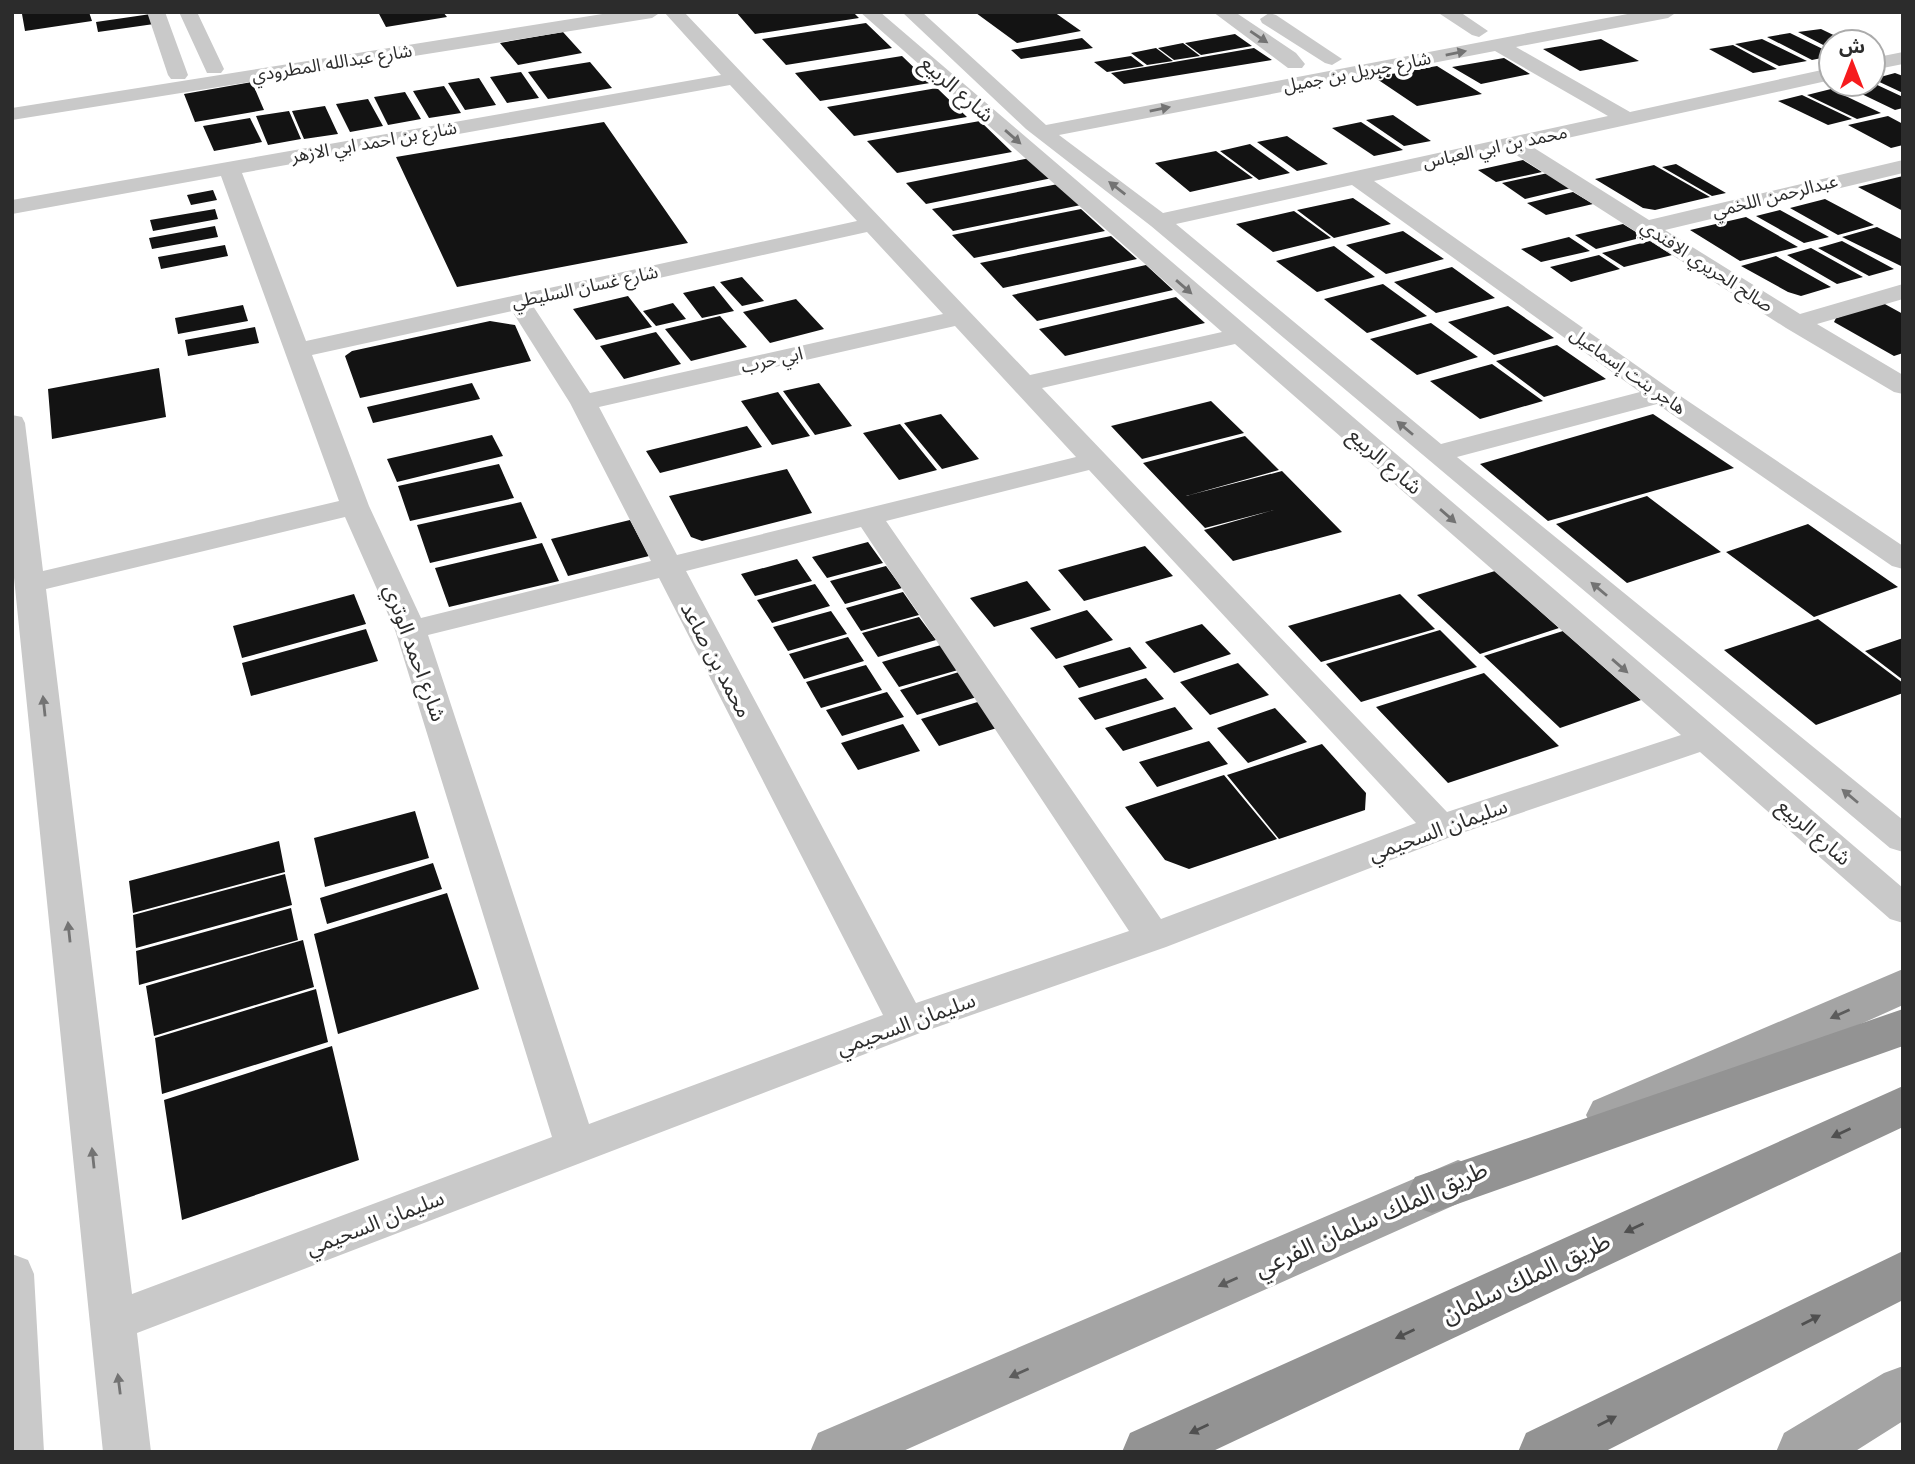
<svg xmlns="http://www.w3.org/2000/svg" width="1915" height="1464" viewBox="0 0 1915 1464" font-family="'PT Sans','Noto Sans Arabic',sans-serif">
  <rect width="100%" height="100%" fill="#fff"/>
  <path fill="#131313" d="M32,12H89L92,21L25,31L22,14Z
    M378,12H443L447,17L386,27Z
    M736,12H853L859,18L755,34Z
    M1054,12L1081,31L1017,43L976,13Z
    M151,14L154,24L98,32L96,22Z
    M866,23L892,48L786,65L762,39Z
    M1821,29L1848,42H1831V49L1798,32Z
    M563,32L582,53L518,65L500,43Z
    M1790,33L1831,53V56L1812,60L1767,37Z
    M1235,34L1252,46L1201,55L1185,43Z
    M1082,38L1093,48L1021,59L1011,50Z
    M1601,39L1639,61L1580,71L1543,49Z
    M1762,39L1807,61L1779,66L1735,44Z
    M1183,43L1200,56L1174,60L1158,48Z
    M1733,45L1777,69L1753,73L1709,49Z
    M1156,48L1173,61L1147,65L1131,53Z
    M1254,48L1272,60L1124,84L1111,73Z
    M902,56L930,83L820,101L795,73Z
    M1131,56L1144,66L1107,72L1094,62Z
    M1504,58L1530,74L1481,84L1452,67Z
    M590,62L612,88L548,99L528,72Z
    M1437,66L1482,94L1417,106L1374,77Z
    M521,72L539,98L507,103L490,77Z
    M1895,73L1903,76V93L1873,79Z
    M479,78L496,105L465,110L448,83Z
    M252,82L264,110L195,122L184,94Z
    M1873,83L1903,97V108L1895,110L1845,86Z
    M444,86L461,113L429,118L413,91Z
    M937,88L967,117L854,136L827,107Z
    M1831,89L1881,113L1857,119L1807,95Z
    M405,92L421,119L388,125L374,97Z
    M1802,95L1852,119L1828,125L1778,101Z
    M368,99L383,126L350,132L336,104Z
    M325,106L338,134L304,139L292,111Z
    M289,111L301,139L268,145L256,116Z
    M1393,115L1431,141L1404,146L1366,120Z
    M1888,116L1903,124V145L1891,148L1848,125Z
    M250,118L262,142L214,151L203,126Z
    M980,121L1012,152L897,173L867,141Z
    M604,122L688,243L457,287L396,157Z
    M1361,122L1403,150L1374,156L1332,128Z
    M1287,136L1328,164L1297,171L1257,142Z
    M1250,144L1290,173L1259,180L1220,151Z
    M1216,151L1253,178L1190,192L1155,163Z
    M1030,158L1052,178L926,204L906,183Z
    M1523,160L1542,172L1496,182L1478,170Z
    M1676,164L1726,193L1712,196L1662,167Z
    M1654,165L1710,197L1655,210L1643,208L1595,179Z
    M1548,173L1571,188L1525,199L1502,183Z
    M1903,176V211L1858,187Z
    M1058,184L1081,205L953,231L932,209Z
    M213,190L217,200L191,205L187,195Z
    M1573,192L1593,204L1546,215L1527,203Z
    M1353,198L1391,224L1334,238L1297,210Z
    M1825,199L1874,225L1838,235L1790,208Z
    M215,209L218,219L153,231L150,220Z
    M1081,209L1105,231L974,258L952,235Z
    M1780,210L1829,237L1804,243L1756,216Z
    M1294,211L1331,238L1273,252L1236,224Z
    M1746,217L1798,247L1740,261L1690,230Z
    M1623,224L1644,237L1596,249L1575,235Z
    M215,226L218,237L152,249L149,238Z
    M1877,227L1903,240V267L1842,237Z
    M1403,231L1444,259L1386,274L1346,245Z
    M1111,236L1137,259L1003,288L980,263Z
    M1569,237L1590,251L1541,262L1521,249Z
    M1650,241L1672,255L1624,267L1602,253Z
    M1842,241L1894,269L1869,276L1818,248Z
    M225,245L228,256L161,269L158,257Z
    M1334,246L1375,277L1317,292L1276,261Z
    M1811,248L1863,277L1837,284L1787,255Z
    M1599,255L1620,269L1571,282L1550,267Z
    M1776,256L1831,287L1801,296L1788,292L1741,266Z
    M1146,265L1173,290L1037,321L1012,295Z
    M1452,267L1495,298L1436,313L1394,282Z
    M742,277L764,301L742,306L720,282Z
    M1383,284L1427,316L1367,333L1324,299Z
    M714,286L734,311L702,318L683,293Z
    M628,296L652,327L596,340L573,309Z
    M1176,297L1205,323L1065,356L1039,329Z
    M796,299L824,329L770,343L743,312Z
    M673,303L686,319L656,326L643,311Z
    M1883,303L1903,314V353L1894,356L1834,322L1836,318Z
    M243,305L248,321L178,334L175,318Z
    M1508,306L1554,338L1494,355L1448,322Z
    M720,316L747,347L691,361L665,329Z
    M490,321L515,325L531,361L360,398L345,356L352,351Z
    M1431,323L1478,357L1417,375L1370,339Z
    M255,327L259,343L188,356L185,340Z
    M656,332L681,364L624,379L600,346Z
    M1557,345L1606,379L1544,397L1496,361Z
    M1492,364L1543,401L1480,419L1430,381Z
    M159,368L166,417L52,439L48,389Z
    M472,383L480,399L373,423L367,407Z
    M819,383L852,426L815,435L783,391Z
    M778,392L810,436L772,445L741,401Z
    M1211,401L1244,433L1142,459L1111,426Z
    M941,414L979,459L942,469L904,423Z
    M1653,414L1734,468L1548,521L1480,464Z
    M900,424L937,470L899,480L863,433Z
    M747,426L762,447L660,473L646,451Z
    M492,435L503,456L397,482L387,459Z
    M1245,436L1279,470L1186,496L1282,471L1342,532L1233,561L1204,530L1274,510L1205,528L1143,463Z
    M499,464L514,498L410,521L398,486Z
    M787,469L812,513L702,541L691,537L669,496Z
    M1647,496L1721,552L1627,583L1556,524Z
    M521,502L537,538L430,563L417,525Z
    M630,520L649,556L568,576L551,539Z
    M1808,524L1898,587L1814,617L1726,552Z
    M868,542L883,563L827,578L812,557Z
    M542,543L559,581L449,607L435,568Z
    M1145,546L1173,576L1084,601L1058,570Z
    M797,559L812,581L755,596L741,574Z
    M886,566L902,588L845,604L830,581Z
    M1495,571L1559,628L1480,654L1417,595Z
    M1027,581L1051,610L994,627L970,598Z
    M815,584L830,606L772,623L757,600Z
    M903,592L919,615L861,631L846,608Z
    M354,594L366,624L242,658L233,626Z
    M1400,594L1435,629L1321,662L1288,626Z
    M1087,610L1113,640L1056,659L1030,628Z
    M831,611L847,634L788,651L773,627Z
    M919,617L936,640L878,657L862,633Z
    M1818,619L1903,683V693L1816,725L1724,650Z
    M1202,624L1231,654L1174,673L1145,642Z
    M366,629L378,661L251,696L242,663Z
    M1440,630L1477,667L1361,702L1326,664Z
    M1563,631L1641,700L1560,728L1484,656Z
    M848,637L864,661L804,679L789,654Z
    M1903,638V680L1865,651Z
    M941,645L958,670L899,687L882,662Z
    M1130,647L1147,668L1079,688L1063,666Z
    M1238,663L1269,695L1210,715L1180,682Z
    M866,665L882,690L821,708L806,682Z
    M959,672L977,697L917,715L900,690Z
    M1484,673L1559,746L1448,783L1376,707Z
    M1146,678L1164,699L1095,720L1078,698Z
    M887,692L904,717L842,736L826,710Z
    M981,701L1000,727L939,746L921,719Z
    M1175,707L1193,729L1123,751L1105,728Z
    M1275,708L1307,742L1248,763L1217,728Z
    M903,724L920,751L858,770L841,743Z
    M1209,741L1228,764L1157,787L1139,762Z
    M1322,744L1366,793L1365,810L1279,839L1227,775Z
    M1224,775L1277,839L1189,869L1165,860L1125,807Z
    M415,811L429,858L325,887L314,838Z
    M279,841L285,872L133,913L129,881Z
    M433,863L442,889L327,924L320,898Z
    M285,874L292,905L136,948L133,915Z
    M447,893L479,989L338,1034L314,934Z
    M291,908L298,940L139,985L136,951Z
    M303,940L314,987L154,1036L146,986Z
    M316,989L328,1042L162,1094L155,1038Z
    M332,1046L359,1160L182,1220L164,1100Z"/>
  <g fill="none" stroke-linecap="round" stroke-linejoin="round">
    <path fill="#c9c9c9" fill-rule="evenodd" d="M147,12H165L188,75L185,79H171L168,75Z
      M179,12H197L224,69L221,73H207Z
      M615,12H661L652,18L12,120V108Z
      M664,12H684L1030,375L1222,332L860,12H880L1903,888V923L1890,919L1700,752L1453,836L1166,947L920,1033L137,1333L151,1452H103L12,558V415L22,417L25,423L43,571L339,501L221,176L12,214V200L721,75ZM730,85L857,221L306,341L242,173ZM867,232L943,314L590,393L533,306ZM512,311L570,403L651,561L421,618L369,506L312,355ZM955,326L1076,457L677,555L599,407ZM1235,344L1681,735L1447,812L1042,388ZM1089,470L1416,823L1161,919L886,521ZM345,517L395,630L552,1137L132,1294L46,589ZM861,527L1129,931L916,1003L686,571ZM659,578L883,1015L589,1124L428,635Z
      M902,12H922L1046,125L1638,12H1677L1668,18L1516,47L1630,112L1831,68V80L1531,146L1649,220L1903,160V173L1665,230L1800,314L1903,284V299L1817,324L1903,375V394L1894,392L1786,328L1510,151L1374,181L1670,389L1903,546V569L1892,566L1657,404L1457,457L1903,820V852L1890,848L1151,226L1026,129ZM1495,51L1608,116L1163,213L1059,135ZM1352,185L1640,392L1441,444L1176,224Z
      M1213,12H1235L1296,53L1305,64L1302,68H1288Z
      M1437,12H1460L1488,31L1479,37L1472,35Z
      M1269,13L1276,15L1342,59L1332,65L1325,63L1262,23L1260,19Z
      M1903,52V64L1873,70V58Z
      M12,1254L28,1260L34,1274L44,1452H12Z"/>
    <path fill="#a4a4a4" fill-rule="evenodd" d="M1903,969V1005L1627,1129L1610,1135L1593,1129L1586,1115L1593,1101Z
      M1458,1160L1475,1166L1483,1181L1475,1196L901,1452H810L818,1433Z
      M1903,1366V1421L1854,1452H1776L1784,1433L1884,1373Z"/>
    <path fill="#939393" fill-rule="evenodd" d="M1903,1009V1046L1432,1213L1415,1207L1407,1192L1415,1177Z
      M1903,1086V1127L1211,1452H1122L1130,1433Z
      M1903,1251V1300L1604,1452H1518L1526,1433Z"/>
  </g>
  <defs><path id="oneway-solid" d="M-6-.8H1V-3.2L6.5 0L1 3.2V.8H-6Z" transform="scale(1.75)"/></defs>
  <g fill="#737373">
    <use href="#oneway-solid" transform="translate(1259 37) rotate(34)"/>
    <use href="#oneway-solid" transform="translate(1456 53) rotate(-11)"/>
    <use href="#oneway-solid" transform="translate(1160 109) rotate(-11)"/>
    <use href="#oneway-solid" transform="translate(1013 137) rotate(41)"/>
    <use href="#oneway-solid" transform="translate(1117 188) rotate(-142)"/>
    <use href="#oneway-solid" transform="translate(1184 287) rotate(41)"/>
    <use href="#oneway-solid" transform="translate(1405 428) rotate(-140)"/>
    <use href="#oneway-solid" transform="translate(1448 516) rotate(41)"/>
    <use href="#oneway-solid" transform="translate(1599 589) rotate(-140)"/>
    <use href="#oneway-solid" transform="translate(1620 666) rotate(41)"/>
    <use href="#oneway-solid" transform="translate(44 706) rotate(-96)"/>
    <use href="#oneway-solid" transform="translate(1850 796) rotate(-140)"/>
    <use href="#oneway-solid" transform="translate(69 932) rotate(-96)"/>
    <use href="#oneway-solid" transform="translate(93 1158) rotate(-96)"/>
    <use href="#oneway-solid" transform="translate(119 1384) rotate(-97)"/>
  </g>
  <g fill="#5c5c5c">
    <use href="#oneway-solid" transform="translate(1840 1014) rotate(156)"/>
    <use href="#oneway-solid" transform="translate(1228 1282) rotate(156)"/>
    <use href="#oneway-solid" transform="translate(1019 1373) rotate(156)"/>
  </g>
  <g fill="#505050">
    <use href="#oneway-solid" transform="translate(1841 1133) rotate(155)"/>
    <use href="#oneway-solid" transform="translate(1634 1228) rotate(155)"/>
    <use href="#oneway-solid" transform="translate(1811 1320) rotate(-27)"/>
    <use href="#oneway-solid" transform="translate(1405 1334) rotate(155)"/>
    <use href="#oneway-solid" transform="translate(1607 1421) rotate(-27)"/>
    <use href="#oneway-solid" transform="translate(1199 1429) rotate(155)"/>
  </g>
  <g text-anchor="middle" stroke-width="7" stroke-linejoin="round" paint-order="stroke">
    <g font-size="18" fill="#2c2c2c" stroke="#fff">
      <text transform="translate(332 63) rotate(-9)" y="6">شارع عبدالله المطرودي</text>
      <text transform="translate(1357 72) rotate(-11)" y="6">شارع جبريل بن جميل</text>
      <text transform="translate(374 142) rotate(-10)" y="6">شارع بن احمد ابي الازهر</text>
      <text transform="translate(1495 147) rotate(-12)" y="6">محمد بن ابي العباس</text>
      <text transform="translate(1775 196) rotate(-14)" y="6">عبدالرحمن اللخمي</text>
      <text transform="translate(1707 266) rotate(33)" y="6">صالح الحريري الافندي</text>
      <text transform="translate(585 287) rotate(-12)" y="6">شارع غسان السليطي</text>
      <text transform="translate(772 360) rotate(-13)" y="6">ابي حرب</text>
      <text transform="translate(1628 371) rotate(35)" y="6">هاجر بنت إسماعيل</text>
    </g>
    <g font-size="21" fill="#2c2c2c" stroke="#fff">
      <text transform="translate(957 89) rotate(41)" y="7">شارع الربيع</text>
      <text transform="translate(1385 461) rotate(41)" y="7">شارع الربيع</text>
      <text transform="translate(415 653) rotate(70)" y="7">شارع احمد الوتري</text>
      <text transform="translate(716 660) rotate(62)" y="7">محمد بن صاعد</text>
      <text transform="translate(1438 830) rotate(-20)" y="7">سليمان السحيمي</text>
      <text transform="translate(1814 832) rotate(41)" y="7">شارع الربيع</text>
      <text transform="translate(906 1024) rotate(-20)" y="7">سليمان السحيمي</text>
      <text transform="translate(375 1223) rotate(-21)" y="7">سليمان السحيمي</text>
    </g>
    <g font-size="24" fill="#2c2c2c" stroke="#fff">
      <text transform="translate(1371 1219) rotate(-24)" y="8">طريق الملك سلمان الفرعي</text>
      <text transform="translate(1526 1278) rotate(-25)" y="8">طريق الملك سلمان</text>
    </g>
  </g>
  <rect width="1915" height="1464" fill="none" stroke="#2c2c2c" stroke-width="28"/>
  <g transform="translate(1852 63)"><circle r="33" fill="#ffffff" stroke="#ababab" stroke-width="2"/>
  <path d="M0-5L12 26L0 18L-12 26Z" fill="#f61b1d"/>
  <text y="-10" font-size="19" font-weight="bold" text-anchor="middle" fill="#2c2c2c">ش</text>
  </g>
</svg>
